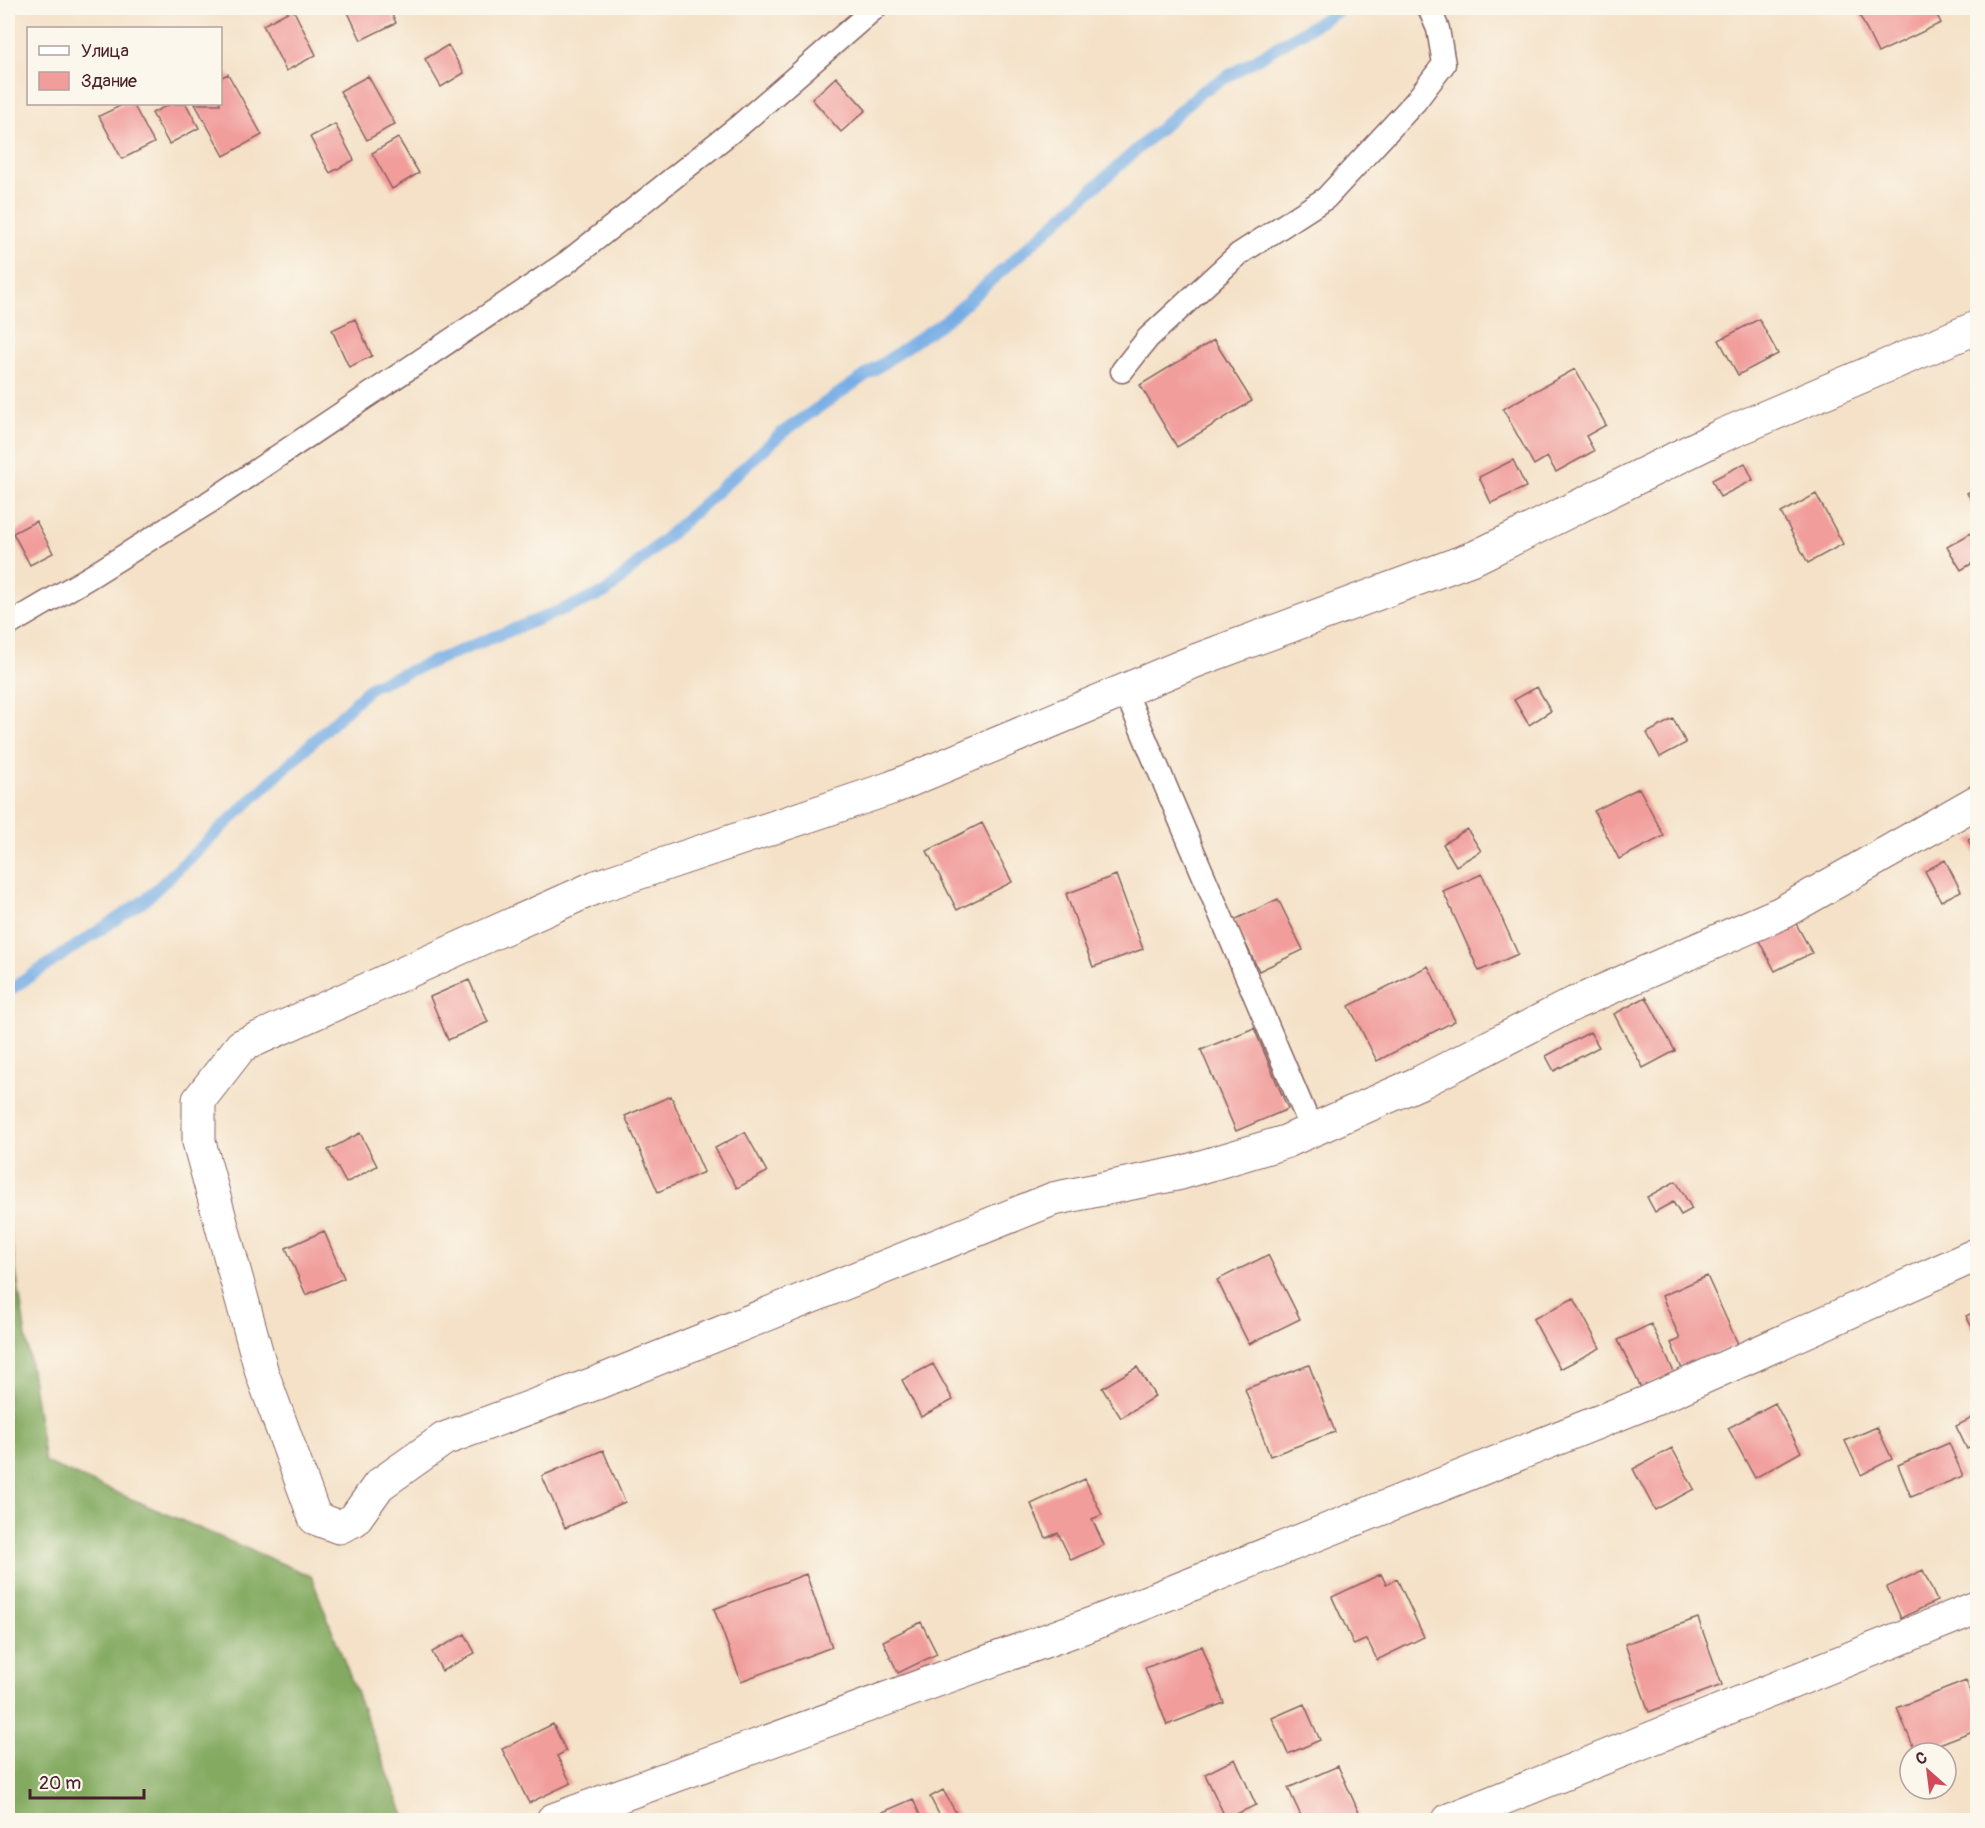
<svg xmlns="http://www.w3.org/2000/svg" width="1985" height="1828" viewBox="0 0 1985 1828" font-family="Pangolin,sans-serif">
  <rect width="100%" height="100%" fill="#fbf7ec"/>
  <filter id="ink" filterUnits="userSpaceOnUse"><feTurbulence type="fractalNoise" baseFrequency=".0167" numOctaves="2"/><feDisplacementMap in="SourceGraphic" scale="12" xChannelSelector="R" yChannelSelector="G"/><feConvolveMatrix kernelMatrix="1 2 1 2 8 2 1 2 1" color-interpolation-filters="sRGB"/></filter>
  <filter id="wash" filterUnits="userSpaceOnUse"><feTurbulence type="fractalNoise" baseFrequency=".008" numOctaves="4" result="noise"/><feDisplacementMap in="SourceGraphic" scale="24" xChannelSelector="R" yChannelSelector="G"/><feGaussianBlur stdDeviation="1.35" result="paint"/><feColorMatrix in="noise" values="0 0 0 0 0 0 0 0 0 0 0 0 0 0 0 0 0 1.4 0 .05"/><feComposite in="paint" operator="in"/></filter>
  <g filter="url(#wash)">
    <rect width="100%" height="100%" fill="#f4e1c7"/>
    <path fill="#83aa61" stroke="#666446" stroke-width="1.5" d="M8,1219L45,1462L311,1576L406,1820H8Z"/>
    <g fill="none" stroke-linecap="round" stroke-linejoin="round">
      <path stroke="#77ade5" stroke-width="12" d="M8,991L145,900L372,686L606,592L783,432L949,318L1201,92L1343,8"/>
    </g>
    <g id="blocks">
      <path fill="#f19d9b" d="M346,8H389L396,23L361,40Z
        M1856,8H1933L1941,23L1878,53Z
        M293,9L316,55L286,71L263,25Z
        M448,45L464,73L441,87L425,59Z
        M228,74L262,135L224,156L195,104H220V78Z
        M368,76L395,124L367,140L340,91Z
        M836,77L866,110L841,132L812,99Z
        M124,104H133L154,143L122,159L99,116Z
        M170,104H186L199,128L169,144L152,113Z
        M335,124L354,160L330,173L310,137Z
        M398,138L419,173L392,189L372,153Z
        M355,319L372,356L349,367L332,330Z
        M1759,319L1778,354L1738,375L1719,340Z
        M1214,340L1252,401L1177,447L1140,385Z
        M1575,369L1606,425L1586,436L1594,451L1556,472L1547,457L1534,465L1503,409Z
        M1513,460L1526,487L1491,503L1479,477Z
        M1745,463L1753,480L1720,497L1712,480Z
        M1978,487V511L1967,493Z
        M1816,494L1843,544L1808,563L1781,513Z
        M36,521L53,553L30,565L13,533Z
        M1976,530L1978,560L1961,570L1947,547Z
        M1537,687L1551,711L1529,725L1514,700Z
        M1673,719L1686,743L1660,757L1647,733Z
        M1639,788L1664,836L1619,859L1594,811Z
        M982,823L1012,882L957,910L927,851Z
        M1467,829L1481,851L1456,866L1443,844Z
        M1978,836V859L1968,840Z
        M1945,860L1961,891L1941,901L1925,871Z
        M1482,874L1518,954L1479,971L1443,891Z
        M1116,875L1143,949L1093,967L1066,894Z
        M1278,899L1303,950L1259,971L1234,920Z
        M1793,918L1812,953L1775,971L1757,937Z
        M1428,966L1455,1021L1377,1061L1349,1006Z
        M469,980L488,1022L448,1040L430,997Z
        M1646,997L1675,1051L1643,1068L1614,1014Z
        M1254,1028L1288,1109L1236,1131L1201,1050Z
        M1590,1032L1599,1047L1554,1071L1546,1056Z
        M671,1096L704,1172L658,1192L625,1116Z
        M745,1132L767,1172L737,1188L715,1148Z
        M360,1133L377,1166L346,1183L328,1150Z
        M1676,1181L1692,1209L1681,1215L1673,1202L1655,1212L1647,1197Z
        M324,1231L344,1278L306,1295L286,1248Z
        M1268,1255L1300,1319L1249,1344L1217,1280Z
        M1707,1276L1738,1344L1682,1369L1671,1343L1680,1339L1662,1296Z
        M1574,1298L1600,1348L1560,1369L1533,1319Z
        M1978,1310V1339L1966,1316Z
        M1651,1324L1674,1372L1641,1388L1618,1340Z
        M933,1364L953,1400L921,1417L902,1380Z
        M1309,1365L1335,1432L1270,1456L1245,1389Z
        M1137,1367L1155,1396L1121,1418L1102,1388Z
        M1775,1403L1801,1452L1755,1478L1728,1428Z
        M1978,1415V1444L1967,1449L1956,1426Z
        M1877,1427L1892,1459L1861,1475L1845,1441Z
        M1949,1443L1963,1476L1911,1497L1898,1465Z
        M1672,1448L1694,1489L1655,1510L1633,1469Z
        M603,1450L625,1502L565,1528L542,1476Z
        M1085,1479L1102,1515L1092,1519L1104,1545L1071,1560L1058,1533L1046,1538L1031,1504Z
        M1923,1570L1937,1601L1901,1618L1887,1587Z
        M806,1574L832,1647L741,1681L714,1609Z
        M1381,1574L1386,1584L1397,1579L1424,1637L1377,1660L1367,1639L1354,1645L1332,1597Z
        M1698,1618L1722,1685L1649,1712L1625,1644Z
        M921,1622L937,1654L898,1673L883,1641Z
        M465,1634L475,1653L442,1671L432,1652Z
        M1202,1646L1224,1703L1167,1725L1145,1668Z
        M1966,1681L1978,1710V1729L1916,1753L1897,1708Z
        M1304,1704L1320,1740L1288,1754L1272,1718Z
        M553,1724L566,1751L557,1756L571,1783L529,1803L502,1749Z
        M1235,1759L1256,1805L1226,1819L1205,1774Z
        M1338,1766L1360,1815L1349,1820H1303L1288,1788Z
        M943,1790L960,1820H942L930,1797Z
        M913,1799L922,1820H886L883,1812Z"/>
    </g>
  </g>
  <g filter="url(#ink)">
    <use href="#blocks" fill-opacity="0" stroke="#866362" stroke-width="1.5"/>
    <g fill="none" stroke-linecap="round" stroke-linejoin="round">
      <g stroke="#866362" stroke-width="25">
        <path id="service" d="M1122,371L1148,338L1239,254L1326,198L1415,102L1444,64L1438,29L1429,8
          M8,625L90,577L208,503L566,263L740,125L875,8
          M1125,691L1312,1130"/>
      </g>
      <g stroke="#866362" stroke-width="35">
        <path id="minor" d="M1978,327L1721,436L1476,557L1195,661L891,788L596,887L241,1046L199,1100V1142L262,1373L315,1518L339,1527L354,1520L379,1485L444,1439L599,1382L1053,1199L1181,1173L1285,1142L1421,1082L1575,1003L1781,913L1978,801
          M553,1820L1097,1622L1646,1403L1978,1254
          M1449,1820L1978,1607"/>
      </g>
      <use href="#service" stroke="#fff" stroke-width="22"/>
      <use href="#minor" stroke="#fff" stroke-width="33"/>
    </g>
  </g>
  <rect width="1985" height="1828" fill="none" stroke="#fbf7ec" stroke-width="30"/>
  <rect x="27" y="27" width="195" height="78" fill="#fbf7ec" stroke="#b4a19f" stroke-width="1.5"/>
  <rect x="39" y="46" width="30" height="9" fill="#ffffff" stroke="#b4a19f" stroke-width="1.5"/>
  <text x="81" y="57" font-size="18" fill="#4a1f2b">Улица</text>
  <rect x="39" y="72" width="30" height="18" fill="#f19d9b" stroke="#b4a19f" stroke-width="1.5"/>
  <text x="81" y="87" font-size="18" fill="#4a1f2b">Здание</text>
  <g transform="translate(1928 1771) rotate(332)"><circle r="28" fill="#fbf7ec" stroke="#b4a19f" stroke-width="1.5"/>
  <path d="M0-4.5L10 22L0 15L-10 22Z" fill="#d1495b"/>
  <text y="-9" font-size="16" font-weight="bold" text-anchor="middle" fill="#4a1f2b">С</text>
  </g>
  <path d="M30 1789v9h114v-9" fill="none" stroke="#4a1f2b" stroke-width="3"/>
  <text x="39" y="1789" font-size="18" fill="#4a1f2b" stroke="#fbf7ec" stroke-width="4.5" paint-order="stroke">20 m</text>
</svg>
